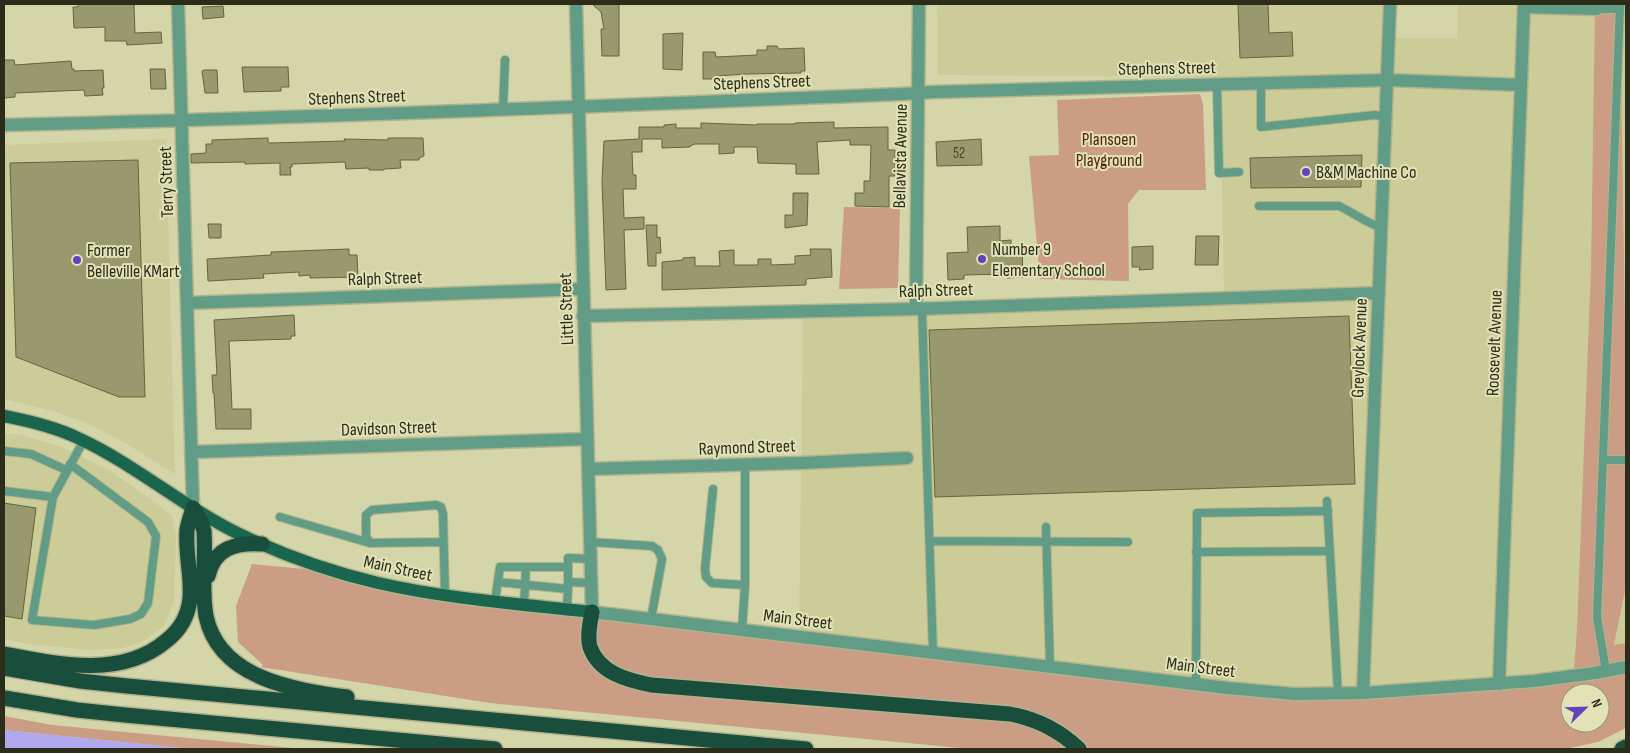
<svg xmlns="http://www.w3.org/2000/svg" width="1630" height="753" viewBox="0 0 1630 753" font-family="'Sofia Sans Condensed',sans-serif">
  <rect width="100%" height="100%" fill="#d4d5a9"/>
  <path fill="#cc9" d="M937,4H1391L1390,38H1457L1458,4H1595L1591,267L1577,629L1573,683L1287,700L799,641L803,311L1224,298L1220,77L938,75Z
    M1620,4H1626V382V377Z
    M166,139L175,474L125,443L89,424L53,411L4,399V145Z
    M4,433L25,436L62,447L109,470L152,500L172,516L176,535L174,601L164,626L144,641L123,648L89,650L28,644L4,639Z
    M1626,586V643L1614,646Z"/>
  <path fill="#cb9d85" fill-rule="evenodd" d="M1595,4H1620L1626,382V586L1614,645L1626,643V728L1598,742L1565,749H970L490,703L261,667L263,665L238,642L236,606L252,564L305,569L469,606L799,641L1287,700L1573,683L1577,629L1591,267ZM1570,693H1600V723H1570Z
    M1200,94L1203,104L1206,190H1139L1128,204L1129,281L1040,279L1029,156L1059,155L1057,100Z
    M844,207L900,208L898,288L839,289Z
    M4,716L52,725L304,749H192L4,730Z"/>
  <path fill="#b0a9ef" d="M4,730L192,749H4Z"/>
  <path fill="#99996f" stroke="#64643d" d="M78,4H134L135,33L161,32L162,43L127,45L126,41H105V27L74,28L73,7H78Z
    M592,4H619V56H602L601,29H604L601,12Z
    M1238,4H1268L1269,33L1292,32L1293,56L1240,58Z
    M223,6L224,17L203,19L202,7Z
    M683,33L682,70L663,69V34Z
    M767,46H777L779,49L804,48L805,71H801V73L747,74L716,76V79H703V52H715L716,57L757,55V50H767Z
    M4,60H14L15,65L71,61L72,69H74V71L103,70L104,88H102L103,95L85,96L84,90L15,93V97L4,98Z
    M242,67H288L289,87H281V91L244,92Z
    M150,69H165L166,89H151Z
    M204,70H217L218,93H205L202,71Z
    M834,122V128L888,127V150H895V176H889V207L855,206V193H864V181H870L871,145H850V140L817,142L819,174H796V164L758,163L757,147H734V153L719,154V144H695L690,146V147L662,148V139H642V152H632L633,175H636V189H623L624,218L644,217V229L624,230L626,289L606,290L602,181L604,141L639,139V127H664V125L676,124V128H701V123L757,125V124H795V123Z
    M268,138V142L270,143L345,141L344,139L388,140V138H423L424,156L419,158V160H400L401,168L384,169V170H369V168L346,169L345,162L292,164V167H290L291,175H280V163L245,164V162L191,163V154L206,153V144H212V140Z
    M981,139L982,165L937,166L936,142Z
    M1362,155L1361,187L1251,188L1250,158Z
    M138,160L145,397H119L16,357L10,163Z
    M793,193H808L807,225L785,228V215H793Z
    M208,224H221V238H209Z
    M646,225H657V238L660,237L661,253H656V266H648Z
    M1000,226V241L1011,240V249H1022L1023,277L1007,278L1006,274L964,275V279L948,280L947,253L968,252L967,227Z
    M1196,236H1219L1218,265H1195Z
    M1153,246V269L1139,270L1140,267H1132V247Z
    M349,249V255H357L358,277L310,278V275L299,276V272L263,274L264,278L208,281L207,259L271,255V252Z
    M810,249H831L832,277L806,279V285L662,290V262L683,260V258L695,257V266H720L719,251L734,250V265H758V259H771V265L795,264V256L811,255Z
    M294,315L295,336H291V339L229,341L232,409H251V429H216L214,393H213L212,375H217L214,320Z
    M1349,316L1355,484L935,497L929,330Z
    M4,503L36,508L22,619L4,616Z"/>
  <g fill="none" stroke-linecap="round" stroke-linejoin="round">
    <g stroke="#b2b38d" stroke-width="10">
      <path id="service" d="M1597,9H1620
        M1261,84V127L1375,115L1386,117
        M1217,85L1219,173L1239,172
        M503,110L505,60
        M1259,206H1339C1354,213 1366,223 1382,228
        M922,309L933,653
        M4,451L31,454L66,470
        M1603,460H1626
        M713,489L705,569L706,577L712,583L745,585V464
        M4,491L53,497L84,440
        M53,497L32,620L94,625L130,619L141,614L148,603L156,536L148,522L70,464
        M1327,501L1338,694
        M280,517L370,543L443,542
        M1046,527L1050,667
        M930,541L1128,542
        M590,542L652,546L658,550L662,559L651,619
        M370,543L366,536V515L372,510L436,505L441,507L443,514L445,595
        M1196,552L1330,551
        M498,582L568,589V558L591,559
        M568,582L591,583
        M495,601L500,567H526
        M524,604L526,567H568
        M567,609L568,589
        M742,630L745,585
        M1606,671L1597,617L1620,4
        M1196,684L1197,513L1328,511"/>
    </g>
    <g stroke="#b2b38d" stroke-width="15">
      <path id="minor" d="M178,4L193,508
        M576,4L592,612
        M1524,7L1597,9
        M4,125C303,118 602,106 902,94L933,92L1388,80L1521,85
        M188,303L582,289
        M916,309L919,4
        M583,316L916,309L1379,293
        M192,452L587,439
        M589,469L801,463L907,458
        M1499,684L1524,4
        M1363,693L1390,4"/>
    </g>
    <g stroke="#b2b38d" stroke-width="15">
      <path id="tertiary" d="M592,612L1227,688L1294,694L1363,693L1534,681L1595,673L1626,667"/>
    </g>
    <g stroke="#b2b38d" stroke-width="15">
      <path id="primary" d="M4,416C30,421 56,427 80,439C136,465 183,507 239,534C283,555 330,572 378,583C448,599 520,604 592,612"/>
    </g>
    <g stroke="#b2b38d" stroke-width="18">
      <path id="motorway" d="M193,508L201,521L204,531C206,559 201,588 206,616C219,679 295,690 347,697
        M208,576C214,548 236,542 262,544
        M592,612C590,623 587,636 590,647C599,673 627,680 651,685L1010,714C1037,719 1059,730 1079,749
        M4,654C56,664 121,679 166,641C179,631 188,616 190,599C192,576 185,553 187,530C188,523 191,515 193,508
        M4,668L80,681L127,686L806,749
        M4,698L77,710L125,715L495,749
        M1622,749L1626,747"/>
    </g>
    <use href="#service" stroke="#609c86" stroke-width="8"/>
    <use href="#minor" stroke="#609c86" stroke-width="12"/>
    <use href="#tertiary" stroke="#609c86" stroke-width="12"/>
    <use href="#primary" stroke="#1a654e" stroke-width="12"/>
    <use href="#motorway" stroke="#194e3d" stroke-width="15"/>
  </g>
  <g fill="#6044bd" stroke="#e1e2b5" stroke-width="2">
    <circle cx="1306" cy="172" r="5"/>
    <circle cx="982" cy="259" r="5"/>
    <circle cx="77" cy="260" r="5"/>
  </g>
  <g text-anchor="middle" stroke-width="4" stroke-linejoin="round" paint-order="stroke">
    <g font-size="15" fill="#474730">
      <text x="959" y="158">52</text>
    </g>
    <g font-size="18" fill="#2c2c1b" stroke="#e1e2b5">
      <text transform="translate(1167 68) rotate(-1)" y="6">Stephens Street</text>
      <text transform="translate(762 82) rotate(-2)" y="6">Stephens Street</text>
      <text transform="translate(357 97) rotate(-2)" y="6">Stephens Street</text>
      <text transform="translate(900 156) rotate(-89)" y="6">Bellavista Avenue</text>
      <text transform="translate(166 182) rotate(-92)" y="6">Terry Street</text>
      <text transform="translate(385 278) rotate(-2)" y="6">Ralph Street</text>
      <text transform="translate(936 290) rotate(-2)" y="6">Ralph Street</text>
      <text transform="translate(566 309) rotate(-92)" y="6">Little Street</text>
      <text transform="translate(1494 343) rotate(-88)" y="6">Roosevelt Avenue</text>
      <text transform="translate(1359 348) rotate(-88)" y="6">Greylock Avenue</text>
      <text transform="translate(389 428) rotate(-2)" y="6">Davidson Street</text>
      <text transform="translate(747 447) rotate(-2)" y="6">Raymond Street</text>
      <text transform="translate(398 568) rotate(12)" y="6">Main Street</text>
      <text transform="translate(798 619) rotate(7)" y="6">Main Street</text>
      <text transform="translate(1201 667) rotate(7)" y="6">Main Street</text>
    </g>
    <g font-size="18" fill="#512408" stroke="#e1e2b5">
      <text x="1109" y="145">Plansoen<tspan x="1109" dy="21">Playground</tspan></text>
    </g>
    <g font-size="18" fill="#2c2c1b" stroke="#e1e2b5" text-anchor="start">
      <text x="1316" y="178">B&amp;M Machine Co</text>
      <text x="992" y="255">Number 9<tspan x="992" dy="21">Elementary School</tspan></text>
      <text x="87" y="256">Former<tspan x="87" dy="21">Belleville KMart</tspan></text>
    </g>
  </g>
  <rect width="1630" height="753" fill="none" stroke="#2c2c1b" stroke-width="10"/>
  <g transform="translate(1585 708) rotate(67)"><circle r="24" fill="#e1e2b5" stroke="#999977"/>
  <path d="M0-4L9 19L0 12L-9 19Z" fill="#6044bd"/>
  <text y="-8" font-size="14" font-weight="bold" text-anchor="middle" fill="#2c2c1b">N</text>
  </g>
</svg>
